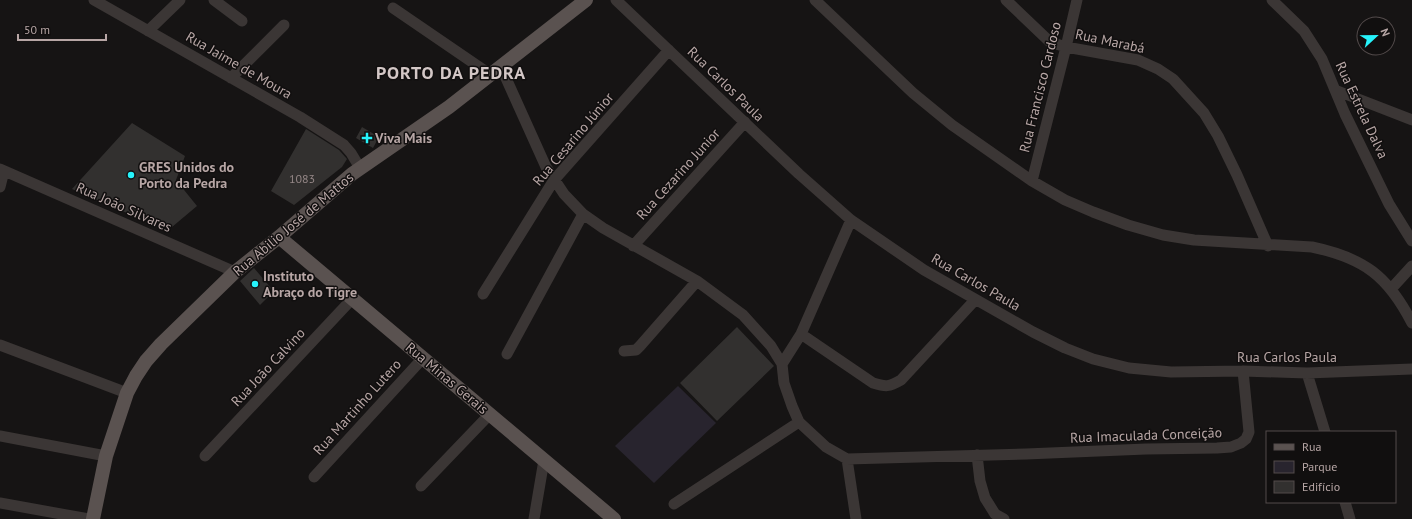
<svg xmlns="http://www.w3.org/2000/svg" width="1412" height="519" viewBox="0 0 1412 519" font-family="'PT Sans',sans-serif">
  <rect width="100%" height="100%" fill="#161414"/>
  <path fill="#28242e" d="M678,386L716,423L654,483L615,446Z"/>
  <path fill="#32302f" d="M132,123L185,156L176,180L197,206L172,227L131,210L137,216L136,217L72,189Z
    M362,127L379,137L373,148L356,138Z
    M306,129L339,150L347,159L342,167L294,205L271,191Z
    M254,268L271,288L266,292L268,297L260,305L240,281Z
    M737,327L774,366L717,421L680,383Z"/>
  <g fill="none" stroke-linecap="round" stroke-linejoin="round">
    <path stroke="#3b3635" stroke-width="11" d="M94,0L300,117L344,145L351,153L360,168
      M214,0L242,21
      M616,0L799,174L851,220L924,270L1033,332L1065,348L1093,359L1129,368L1171,372L1243,371L1307,373L1412,369
      M815,0L913,93L952,125L1032,181L1065,200L1093,212L1128,225L1163,235L1194,240L1312,247C1364,258 1388,276 1412,323
      M1006,0L1050,42L1066,47L1138,60L1158,69L1173,79L1204,113L1218,136L1237,175L1268,246
      M1272,0L1304,31L1322,59L1345,114L1389,204L1412,241
      M393,8L491,75
      M148,31L180,0
      M501,67L546,167L564,194L583,214L603,228L697,281L743,315L771,346L782,364L784,383L792,406L799,422L826,447L847,459L1026,454L1146,449L1217,448L1231,447L1241,443L1246,439L1249,432L1243,371
      M231,78L284,25
      M1335,90L1412,120
      M0,169L235,272
      M1032,181L1066,47L1077,0
      M0,187L4,171
      M633,246L745,122
      M1391,289L1412,266
      M483,294L554,180L669,50
      M801,334L873,383C886,387 889,387 901,380L975,300
      M0,345L127,393
      M624,351L636,350L640,346L697,281
      M507,354L583,214
      M782,364L801,334L851,220
      M1307,373L1325,432
      M0,436L106,456
      M977,455L980,481L985,498L995,514L1004,519
      M205,456L352,299
      M847,459L856,519
      M314,477L423,358
      M421,486L490,414
      M1345,502L1350,519
      M0,503L89,519
      M674,504L799,422
      M534,519L544,460"/>
    <path stroke="#5a5250" stroke-width="14" d="M279,237L614,519
      M93,519L106,456L127,393L136,376L146,361L161,344L235,272L279,237L352,174L449,107L586,0"/>
  </g>
  <g fill="#26f3fb" stroke="#110f0f" stroke-width="1.5">
    <path d="M365 132h4v4h4v4h-4v4h-4v-4h-4v-4h4z"/>
    <circle cx="131" cy="175" r="4"/>
    <circle cx="255" cy="284" r="4"/>
  </g>
  <g text-anchor="middle" stroke-width="3" stroke-linejoin="round" paint-order="stroke">
    <g font-size="12" fill="#968888">
      <text x="302" y="183">1083</text>
    </g>
    <g font-size="14" fill="#b7a6a5" stroke="#110f0f">
      <text transform="translate(1110 41) rotate(12)" y="5">Rua Marabá</text>
      <text transform="translate(239 65) rotate(30)" y="5">Rua Jaime de Moura</text>
      <text transform="translate(726 84) rotate(44)" y="5">Rua Carlos Paula</text>
      <text transform="translate(1040 87) rotate(-76)" y="5">Rua Francisco Cardoso</text>
      <text transform="translate(1362 110) rotate(65)" y="5">Rua Estrela Dalva</text>
      <text transform="translate(573 139) rotate(-50)" y="5">Rua Cesarino Júnior</text>
      <text transform="translate(678 174) rotate(-48)" y="5">Rua Cezarino Junior</text>
      <text transform="translate(124 207) rotate(24)" y="5">Rua João Silvares</text>
      <text transform="translate(293 224) rotate(-40)" y="5">Rua Abilio José de Mattos</text>
      <text transform="translate(976 282) rotate(30)" y="5">Rua Carlos Paula</text>
      <text x="1287" y="362">Rua Carlos Paula</text>
      <text transform="translate(268 367) rotate(-47)" y="5">Rua João Calvino</text>
      <text transform="translate(447 378) rotate(40)" y="5">Rua Minas Gerais</text>
      <text transform="translate(357 407) rotate(-48)" y="5">Rua Martinho Lutero</text>
      <text transform="translate(1146 435) rotate(-2)" y="5">Rua Imaculada Conceição</text>
    </g>
    <g font-size="14" font-weight="bold" fill="#b7a6a5" stroke="#110f0f" text-anchor="start">
      <text x="375" y="143">Viva Mais</text>
      <text x="139" y="172">GRES Unidos do<tspan x="139" dy="16">Porto da Pedra</tspan></text>
      <text x="263" y="281">Instituto<tspan x="263" dy="16">Abraço do Tigre</tspan></text>
    </g>
    <g font-size="18" font-weight="bold" letter-spacing="1" fill="#d3c7c6" stroke="#110f0f">
      <text x="451" y="79">PORTO DA PEDRA</text>
    </g>
  </g>
  <rect x="1266" y="431" width="130" height="72" fill="#110f0f" stroke="#534b4b"/>
  <rect x="1274" y="444" width="20" height="6" fill="#5a5250" stroke="#534b4b"/>
  <text x="1302" y="451" font-size="12" fill="#b7a6a5">Rua</text>
  <rect x="1274" y="461" width="20" height="12" fill="#28242e" stroke="#534b4b"/>
  <text x="1302" y="471" font-size="12" fill="#b7a6a5">Parque</text>
  <rect x="1274" y="481" width="20" height="12" fill="#32302f" stroke="#534b4b"/>
  <text x="1302" y="491" font-size="12" fill="#b7a6a5">Edifício</text>
  <g transform="translate(1376 36) rotate(68)"><circle r="19" fill="#110f0f" stroke="#534b4b"/>
  <path d="M0-3L7 15L0 10L-7 15Z" fill="#26f3fb"/>
  <text y="-6" font-size="11" font-weight="bold" text-anchor="middle" fill="#b7a6a5">N</text>
  </g>
  <path d="M18 34v6h88v-6" fill="none" stroke="#b7a6a5" stroke-width="2"/>
  <text x="24" y="34" font-size="12" fill="#b7a6a5" stroke="#110f0f" stroke-width="3" paint-order="stroke">50 m</text>
</svg>
